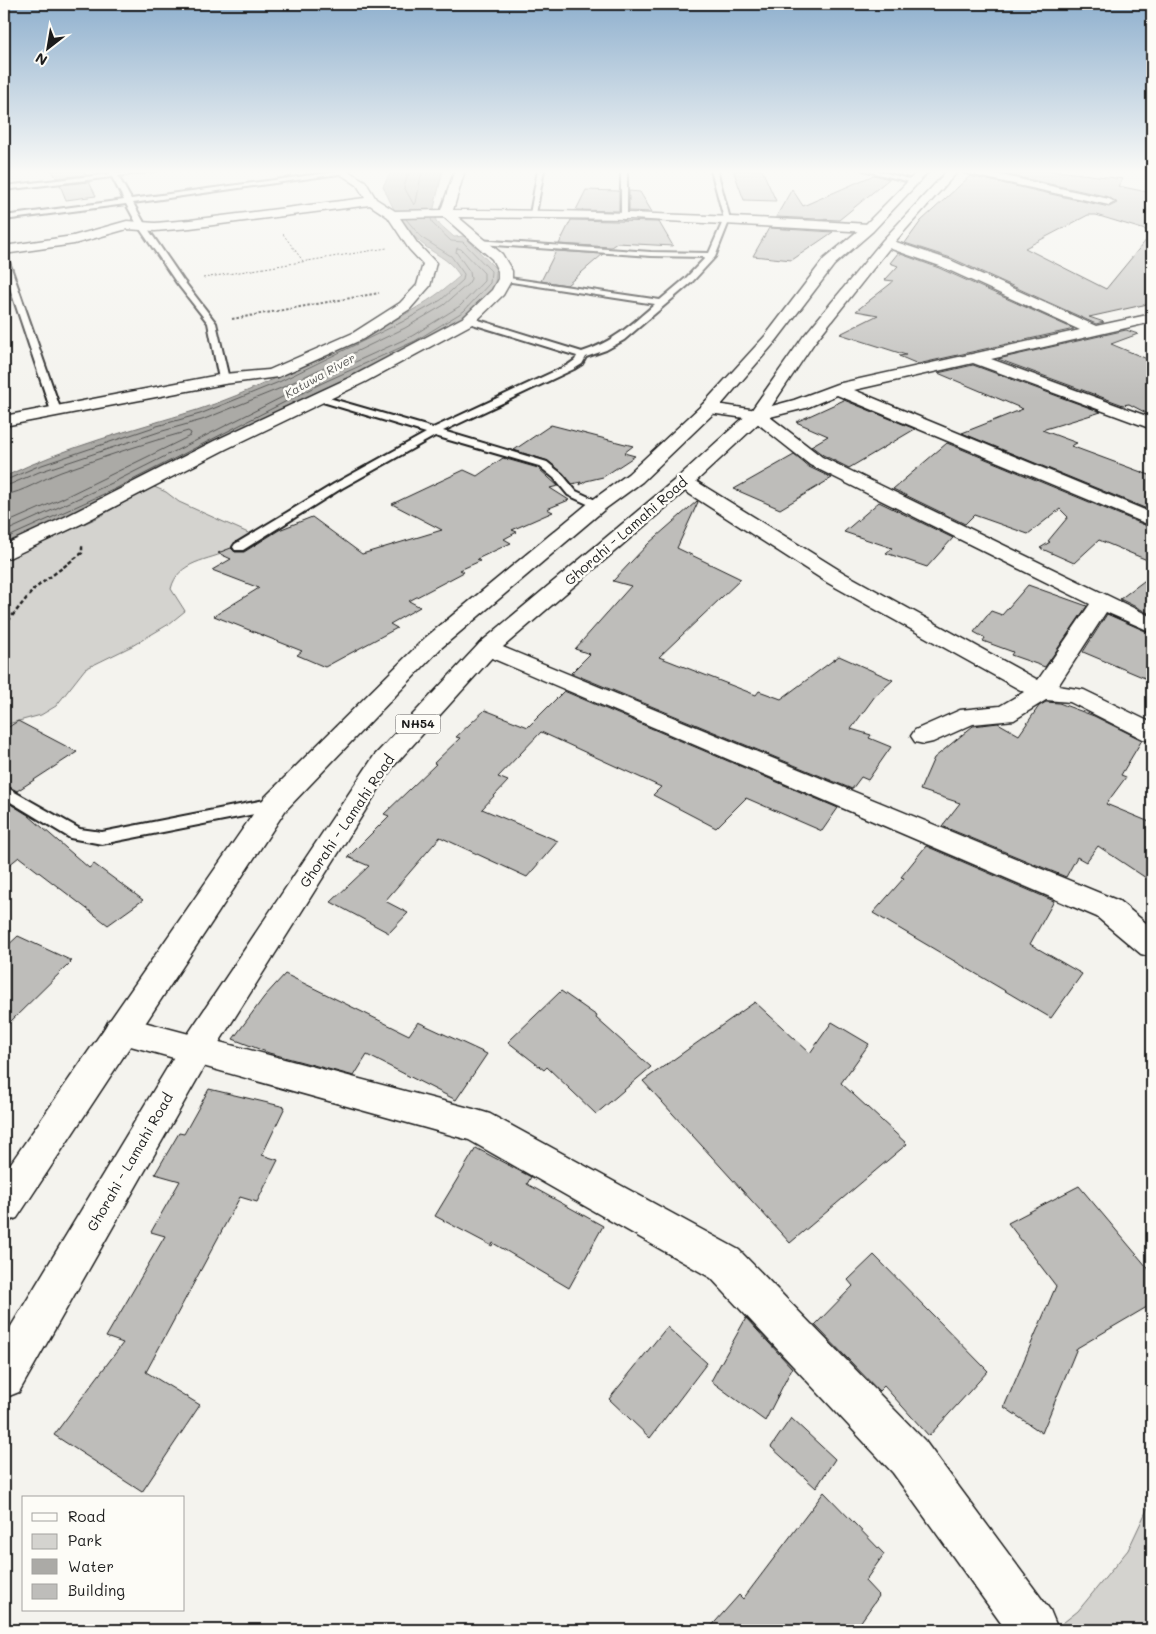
<svg xmlns="http://www.w3.org/2000/svg" width="1156" height="1634" viewBox="0 0 1156 1634" font-family="Mali,sans-serif">
  <rect width="100%" height="100%" fill="#f4f3ee"/>
  <filter id="ink" filterUnits="userSpaceOnUse"><feTurbulence type="fractalNoise" baseFrequency=".02" numOctaves="2"/><feDisplacementMap in="SourceGraphic" scale="10" xChannelSelector="R" yChannelSelector="G"/><feConvolveMatrix kernelMatrix="1 2 1 2 8 2 1 2 1" color-interpolation-filters="sRGB"/></filter>
  <g filter="url(#ink)">
    <path fill="#d4d3cf" stroke="#787876" d="M152,486L166,492L179,502L255,536C247,541 239,546 231,550C208,561 178,560 171,589L185,611L169,624L132,646L85,669L56,706L41,715L4,725V560L97,518Z
      M1152,1499V1630H1054L1078,1611L1128,1550Z"/>
    <path fill="#abaaa6" stroke="#72716f" d="M392,170H443L434,208L436,221L454,237L464,236L496,269L495,285L467,315L417,346L323,389L69,516L4,545V477C65,447 132,430 197,410C250,393 300,366 350,342C390,323 426,306 460,276C447,256 435,256 419,241C401,227 392,206 383,186Z"/>
    <g fill="none" stroke-linecap="round" stroke-linejoin="round">
      <path stroke="#555553" stroke-width="1" d="M409,170L404,187L414,205L416,203L422,170
        M4,481L36,467L157,426L200,414L279,382L402,322L441,300L463,280L464,274L451,256L422,238L406,219
        M4,487L39,472L159,432L202,420L281,388L405,328L444,305L468,284L471,279L470,272L456,252L457,248L461,249L484,273V281L460,306L412,336L318,379L112,483L4,532
        M4,495C24,492 42,479 61,472C103,457 145,443 188,431L191,433L190,436L61,499L4,524
        M4,539L115,489L320,384L415,341L464,311L490,283L491,271L463,242L451,241L433,224L431,219"/>
    </g>
    <path fill="#bebdba" stroke="#1c1c1c" d="M52,170H83L86,175L56,178Z
      M733,170H762L776,201L744,200Z
      M986,170H1049L1123,179L1118,186L1152,193V232L1096,215H1088L1025,248L1106,289L1152,233V303L1089,317L1104,322L1096,324L951,258L905,243L921,221L970,176L1109,207L1117,203L1109,197Z
      M874,175L889,179L839,220L776,217L792,189L803,206Z
      M89,182L96,196L66,200L60,185Z
      M586,190L619,191V211L576,210Z
      M629,191L640,192L652,212L629,211Z
      M571,220L659,222L673,246L617,243L611,247L559,244Z
      M769,228L833,232L792,260L753,256Z
      M556,251L603,254L567,285L541,281Z
      M898,253L939,268L1074,329L918,364L899,356L906,355L840,334L878,315L856,311L894,281L885,280L898,266L890,263Z
      M1126,330L1138,334L1111,344L1152,361V416L1129,404L1123,405L998,359Z
      M973,365L1101,412L1042,430L1077,443L1071,446L1152,476V511L962,433L1023,409L938,373Z
      M844,400L915,429L849,468L823,455L811,446L828,436L796,422Z
      M551,425L633,446L624,453L635,456L603,477L586,481L580,485L581,482L572,484L563,473L548,461L514,450Z
      M947,443L1152,528V562L1099,540L1074,563L1040,548L1050,542L1048,541L1068,517L1060,509L1028,534L974,515L965,524L893,489Z
      M794,455L809,467L832,478L780,509L734,489Z
      M503,458L538,468L558,486L550,488L569,500L547,509L553,512L512,530L517,532L504,539L511,543L477,559L480,561L460,570L464,572L409,601L420,607L390,624L397,628L325,667L297,655L302,651L214,616L259,588L212,570L231,559L218,553L231,548L235,552H244L279,530L312,517L362,554L442,530L392,504L464,470L477,476Z
      M697,501L698,502L677,548L741,579L659,657L756,695L759,691L781,699L839,656L893,680L875,696L851,729L871,735L869,738L891,747L868,780L861,777L852,789L571,673L590,654L575,649L631,586L613,581L649,543Z
      M879,502L953,538L927,567L886,553L892,548L844,532Z
      M1152,575V615L1120,599Z
      M1028,585L1087,606L1045,667L1011,655L1013,652L983,641L985,638L974,632L991,611L1002,615Z
      M1107,614L1152,634V681L1083,652Z
      M564,691L838,808L822,831L746,798L716,828L653,795L661,787L541,732L498,777L508,781L482,809L558,841L527,877L440,837L385,901L408,913L389,933L331,902L369,866L348,857L389,816L384,814L436,764L434,763L460,738L456,737L485,710L528,727Z
      M1046,702L1059,703L1094,716L1142,740L1121,775L1126,777L1106,804L1152,823V882L1098,846L1086,862L1077,857L1066,877L942,826L960,803L920,790L934,758L973,726L998,723L1019,735L1039,706Z
      M18,721L77,752L17,791L4,784V730Z
      M4,800L28,815L89,868L94,864L143,900L108,925L19,857L4,869Z
      M926,846L1054,901L1030,944L1082,974L1051,1018L873,913L904,878L901,877Z
      M18,936L72,961L4,1028V949Z
      M285,974L409,1035L418,1022L487,1054L456,1100L367,1055L354,1076L269,1053L233,1039L264,997Z
      M561,991L597,1016L596,1018L651,1067L596,1114L547,1067L544,1070L508,1042Z
      M755,1002L810,1053L832,1022L869,1044L841,1083L907,1144L790,1243L643,1081Z
      M209,1089L285,1107L262,1155L278,1160L257,1202L240,1197L146,1372L200,1405L142,1492L54,1435L123,1343L106,1337L165,1236L151,1232L180,1181L155,1174L179,1133L184,1134Z
      M476,1148L531,1177L527,1184L603,1226L569,1288L493,1243L492,1246L435,1216Z
      M1079,1186L1152,1273V1304L1077,1348L1042,1433L1004,1407L1056,1286L1008,1223Z
      M874,1255L988,1371L929,1436L884,1386L879,1391L815,1325L853,1286L848,1280Z
      M746,1318L792,1368L765,1421L711,1381Z
      M667,1327L707,1363L650,1438L609,1399Z
      M791,1418L835,1459L816,1488L771,1447Z
      M824,1492L884,1554L865,1581L879,1596L855,1630H708L739,1595L743,1599Z"/>
    <g fill="none" stroke-linecap="round" stroke-linejoin="round">
      <g stroke="#1c1c1c" stroke-width="4">
        <path id="service" d="M108,170H114L116,173L159,170L118,176L131,199L343,171L346,173L133,203L146,226L183,280L216,323L229,379L227,381H221L219,379L208,323L176,282L138,226L126,204L4,220V216L124,200L112,177L4,190V186L110,174Z
          M538,170H544L536,214L533,216L530,214Z
          M621,170H627V217L624,219L621,217Z
          M711,170H717L730,219L715,257L692,282L624,340L606,350L586,357L582,364L574,369L443,431L547,462L562,474L576,491L602,503L604,505L602,507H594L568,495L554,478L539,466L435,436L342,488L243,550H235L233,547L235,544L334,484L426,433L316,400V396H322L433,428L568,365L575,360L577,356L466,322V318H472L582,352C613,342 631,325 655,304L505,281L501,279L502,277L660,300L686,278L706,257L651,256L481,244L477,242L478,240L651,252L709,253L724,219Z
          M863,170H874L917,181L914,183Z
          M4,257L8,259L61,411L60,413L56,414L51,411L4,270Z
          M4,786L80,829L102,832L275,798L281,800L283,804L281,808L275,810L102,844L70,838L4,798Z"/>
      </g>
      <g stroke="#1c1c1c" stroke-width="3">
        <path id="minor" d="M334,170H346L365,181L376,199L395,211L441,210L455,170H465L453,210C592,210 730,216 869,224L875,228L869,232L631,219L458,217L502,254L512,271V279L503,295L474,323L365,382L226,449L81,524L11,557L4,559V545L67,516L214,441L353,376L464,317L492,290L498,279V271L492,259L444,217L400,218L417,243L436,263L430,286L410,309L363,339L278,377L224,384L4,426V416L224,374L269,370L353,333L400,303L417,285L423,264L409,249L388,217L370,205L190,228L155,231L127,229L74,244L4,254V246L73,236L127,221L155,223L190,220L365,198L357,185Z
          M959,170H978L1109,199L1115,202L1109,205L964,173Z
          M887,239L950,260L1096,326L1152,314V322L991,359L1152,418V429L973,363L854,390L1152,513V526L837,395L806,408L770,417L822,457L1152,617V632L1106,612L1058,686L1084,690L1152,723V741L1143,739L1070,702L1046,700L1014,720L973,724L933,742L924,744L915,742L911,736L915,730L960,710L1000,706L1024,692L828,583L677,486L675,482L677,478L684,476L691,478L844,573L1038,680L1090,604L810,465L752,419L709,413L703,412L701,408L703,404L709,403L757,410L794,400L837,384L1080,330L940,266L883,246L881,243Z
          M488,641L1119,901L1152,928V957L1141,954L1097,917L480,653L476,648L480,643Z
          M121,1016L477,1110L490,1114L739,1250L925,1441L1050,1610L1057,1627L1056,1630H1006L893,1473L711,1278L469,1140L109,1040L104,1030L109,1020Z"/>
      </g>
      <g stroke="#1c1c1c" stroke-width="3">
        <path id="primary" d="M919,170H930L873,231L834,265L776,341L715,412L642,482L605,509L441,648L285,811L17,1218L4,1223V1173L265,797L425,638L591,501L628,474L703,404L766,335L824,259L865,225Z
          M948,170H959L891,246L814,343L763,419L691,486L496,653L392,768L208,1060L19,1392L4,1398V1338L184,1040L374,756L480,643L677,478L751,411L803,337L883,240Z"/>
      </g>
      <path stroke="#1c1c1c" stroke-width="1" stroke-dasharray="2 2" stroke-linecap="butt" d="M283,234L303,261
        M203,278L387,248"/>
      <path stroke="#1c1c1c" stroke-width="2" stroke-dasharray="2.5 2" stroke-linecap="butt" d="M232,319L379,293"/>
      <path stroke="#1c1c1c" stroke-width="2.5" stroke-dasharray="4 2.5" stroke-linecap="butt" d="M4,626L34,589L82,553V544"/>
      <use href="#service" fill="#fdfcf7" fill-rule="evenodd"/>
      <use href="#minor" fill="#fdfcf7" fill-rule="evenodd"/>
      <use href="#primary" fill="#fdfcf7" fill-rule="evenodd"/>
    </g>
  </g>
  <linearGradient id="sky" x2="0" y2="1"><stop stop-color="#8fb0ce"/><stop offset="0.43" stop-color="#fafaf7"/><stop offset="1" stop-color="#fafaf7" stop-opacity="0"/></linearGradient>
  <rect width="1156" height="399" fill="url(#sky)"/>
  <g text-anchor="middle" stroke-width="5" stroke-linejoin="round" paint-order="stroke">
    <g font-size="12" font-style="italic" fill="#5c5c5a" stroke="#fdfcf7">
      <text transform="translate(320 376) rotate(-29)" y="4">Katuwa River</text>
    </g>
    <rect fill="#fdfcf7" stroke="#605f5e" stroke-width="1" x="395.5" y="714.5" width="45" height="19" rx="4"/>
    <g font-size="12" font-weight="bold" fill="#1c1c1c">
      <text x="418" y="728">NH54</text>
    </g>
    <g font-size="14" fill="#1c1c1c" stroke="#fdfcf7">
      <text transform="translate(626 531) rotate(-41)" y="5">Ghorahi - Lamahi Road</text>
      <text transform="translate(347 821) rotate(-56)" y="5">Ghorahi - Lamahi Road</text>
      <text transform="translate(130 1162) rotate(-60)" y="5">Ghorahi - Lamahi Road</text>
    </g>
  </g>
  <rect width="1156" height="1634" fill="none" stroke="#fdfcf7" stroke-width="20"/>
  <rect x="10" y="10" width="1136" height="1614" fill="none" stroke="#1c1c1c" stroke-width="2" filter="url(#ink)"/>
  <rect x="22" y="1496" width="162" height="115" fill="#fdfcf7" stroke="#a3a29f"/>
  <rect x="32" y="1513" width="25" height="8" fill="#fdfcf7" stroke="#a3a29f"/>
  <text x="68" y="1522" font-size="15" fill="#1c1c1c">Road</text>
  <rect x="32" y="1534" width="25" height="15" fill="#d4d3cf" stroke="#a3a29f"/>
  <text x="68" y="1546" font-size="15" fill="#1c1c1c">Park</text>
  <rect x="32" y="1559" width="25" height="15" fill="#abaaa6" stroke="#a3a29f"/>
  <text x="68" y="1572" font-size="15" fill="#1c1c1c">Water</text>
  <rect x="32" y="1584" width="25" height="15" fill="#bebdba" stroke="#a3a29f"/>
  <text x="68" y="1596" font-size="15" fill="#1c1c1c">Building</text>
  <g transform="translate(48 48) rotate(211)" stroke="#fdfcf7" stroke-width="4" paint-order="stroke">
  <path d="M0-4L9 19L0 12L-9 19Z" fill="#1c1c1c"/>
  <text y="-8" font-size="14" font-weight="bold" text-anchor="middle" fill="#1c1c1c">N</text>
  </g>
</svg>
